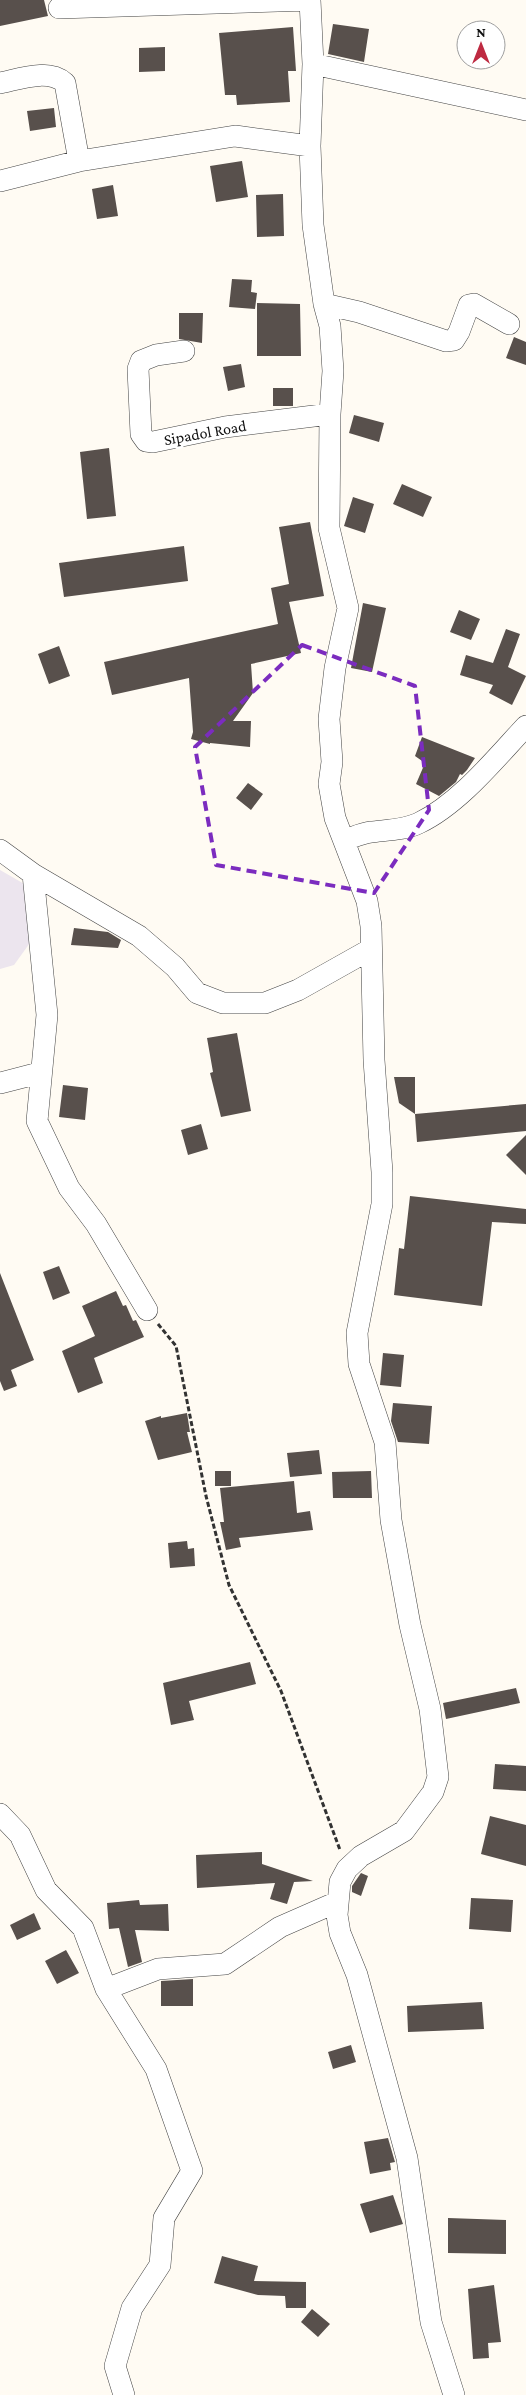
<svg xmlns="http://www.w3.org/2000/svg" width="526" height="2395" viewBox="0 0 526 2395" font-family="'Crimson Pro',serif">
  <rect width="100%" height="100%" fill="#fffbf3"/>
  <path fill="#ece5ee" d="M0,870L40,893L45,922L14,965L0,969Z"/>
  <path fill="#58504c" d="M0,0H44L48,16L0,26Z
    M333,24L369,29L364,62L328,54Z
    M293,27L296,71H288L290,102L237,105L236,95H225L219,33Z
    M165,47V71L139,72V48Z
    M54,108L56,127L30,131L27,111Z
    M242,161L248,197L216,202L210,166Z
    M113,185L118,216L97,219L92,189Z
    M283,194L284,236L257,237L256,195Z
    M232,279L252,280L251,292L257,293L255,309L229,307Z
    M257,303L300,304L301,356H257Z
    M179,313H203L202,343L179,339Z
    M514,337L526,342V365L506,358Z
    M241,364L245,387L228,391L223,367Z
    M273,388H293V406H273Z
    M354,415L384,423L379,442L349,433Z
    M109,448L116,516L87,519L80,452Z
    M402,484L432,497L423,517L393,504Z
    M353,497L374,504L365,533L344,526Z
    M310,522L324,596L289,602L301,653L251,664L253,693L233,721H251L250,747L210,743V744L191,739L193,732L189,678L112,695L104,662L278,624L271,588L289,584L279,527Z
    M184,546L188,581L64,597L59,563Z
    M363,603L386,608L372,672L351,668Z
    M459,610L480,619L471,640L450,632Z
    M506,629L520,634L508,667L526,676L512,705L489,693L493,685L460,675L466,655L493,663Z
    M59,646L70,676L49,684L38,654Z
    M422,737L475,758L467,770L462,775L460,774L456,782L439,796L416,784L425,763L415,756Z
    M248,783L263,794L251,810L236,798Z
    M74,928L108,932L121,940L118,948L71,945Z
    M237,1033L251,1111L221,1117L210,1073L213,1072L207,1038Z
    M394,1077H415V1114L399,1103Z
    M63,1085L88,1088L85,1120L59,1117Z
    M526,1104V1131L417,1142L415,1114Z
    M201,1124L208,1149L188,1155L181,1130Z
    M526,1135V1175L506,1155Z
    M410,1196L526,1209V1224L492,1222L482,1306L394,1295L399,1248L404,1249Z
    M59,1266L70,1293L53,1300L43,1272Z
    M0,1273L34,1360L11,1370L17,1386L4,1391L0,1381Z
    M116,1291L123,1306L126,1305L133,1321L136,1320L144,1337L94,1358L103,1383L78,1393L62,1351L95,1336L82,1306Z
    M383,1353L404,1355L401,1387L380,1385Z
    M393,1403L432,1406L429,1444L398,1442L391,1421Z
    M187,1413L190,1432H187L192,1452L158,1460L145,1421L161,1416V1418Z
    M319,1450L322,1474L290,1477L287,1453Z
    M215,1471H231V1486H215Z
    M371,1471L372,1498H333L332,1472Z
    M294,1481L297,1513L310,1511L313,1530L239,1538L241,1547L226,1550L220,1522H224L220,1488Z
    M187,1541L188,1549L194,1548L195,1566L170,1568L168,1543Z
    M250,1662L256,1684L189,1701L194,1720L171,1725L163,1683Z
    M516,1688L520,1703L446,1719L443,1703Z
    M495,1764L526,1766V1791L493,1789Z
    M490,1816L526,1825V1866L481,1854Z
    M262,1852V1864L313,1881L294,1882L287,1904L270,1899L275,1883L197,1888L196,1855Z
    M361,1873L368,1876L361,1896L352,1892V1886Z
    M471,1898L513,1900L511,1932L469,1929Z
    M139,1900L140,1905L168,1904L169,1931L135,1930L142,1962L128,1967L119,1928L109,1929L107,1903Z
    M34,1913L41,1929L17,1940L10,1925Z
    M66,1950L79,1973L57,1984L45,1961Z
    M193,1979V2006H161V1981Z
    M482,2002L484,2029L408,2032L407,2006Z
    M351,2045L356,2062L333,2069L328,2052Z
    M388,2138L395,2162L390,2163L391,2170L370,2174L364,2142Z
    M393,2195L403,2224L370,2233L360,2204Z
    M448,2218L506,2220V2254L448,2253Z
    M222,2256L258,2266L254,2281L306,2282V2308H286L285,2296L258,2295L214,2283Z
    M494,2285L501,2342L488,2343L489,2358L473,2359L468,2289Z
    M312,2309L330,2324L318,2337L301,2322Z"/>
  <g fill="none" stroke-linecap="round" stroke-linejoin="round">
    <g stroke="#434343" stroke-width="22">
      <path id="minor" d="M310,0L313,64L310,146L313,225L324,304L330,326L333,371L330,414L329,528L348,608L335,668L329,719L332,762L329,784L335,818L367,901L371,926L374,1060L382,1172V1204L357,1333L359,1364L385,1442L391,1520L410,1625L430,1709L438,1777L433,1792L404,1831L361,1856L347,1869L340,1882L337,1915L340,1933L357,1975L407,2158L431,2322L454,2395
        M59,8L310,0
        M313,64L526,110
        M0,83C20,79 48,68 65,83L79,161L235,136L310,146
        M0,181L79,161
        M324,304L359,312L446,341L454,340L459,332L469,305L474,304L509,324
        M184,351L156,355L141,361L138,369L141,434L146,441L153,442L225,427L330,414
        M345,840C354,837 362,833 371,832C387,830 405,830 419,823C459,804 496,758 526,726
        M0,850L33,874L47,1015L37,1121L69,1188L96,1224L147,1310
        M33,874L139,936L175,967L197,993L223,1003H265L298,990L371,949
        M0,1083L39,1073
        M0,1814L20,1835L46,1890L83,1928L106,1989L156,2069L192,2171L164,2218L160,2265L132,2308L115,2366L124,2395
        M106,1989L158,1969L225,1964L280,1927L337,1902"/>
    </g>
    <path stroke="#323232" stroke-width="3" stroke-dasharray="5 2.5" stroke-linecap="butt" d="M158,1324L176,1346L206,1496L229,1585L281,1691L340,1850"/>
    <use href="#minor" stroke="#fff" stroke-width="21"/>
  </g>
  <path fill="none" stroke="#7b2cbf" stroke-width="4" stroke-dasharray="10 6" stroke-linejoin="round" d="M302,645L415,686L429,810L374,893L216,865L195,747Z"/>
  <g text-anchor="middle" stroke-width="5" stroke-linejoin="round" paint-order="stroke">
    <g font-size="16" fill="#101010" stroke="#fff">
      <text transform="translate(205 432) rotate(-10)" y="6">Sipadol Road</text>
    </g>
  </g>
  <g transform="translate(481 45)"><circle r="24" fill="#ffffff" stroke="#9f9f9f"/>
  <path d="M0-4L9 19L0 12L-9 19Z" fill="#be2a41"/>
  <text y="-8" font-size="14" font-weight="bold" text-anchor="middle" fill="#101010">N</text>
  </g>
</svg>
